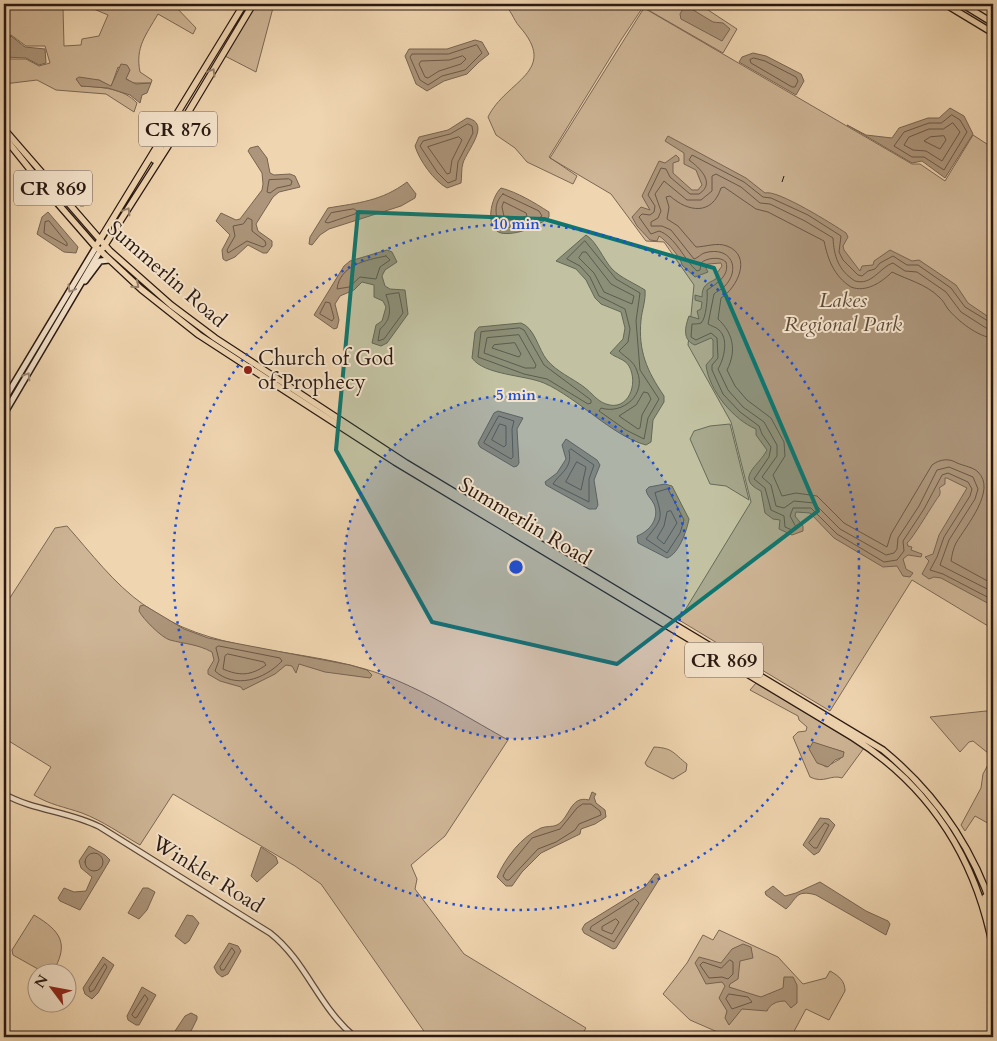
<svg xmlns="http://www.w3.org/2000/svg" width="997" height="1041" viewBox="0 0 997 1041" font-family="Cardo,serif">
  <rect width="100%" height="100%" fill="#efd5b0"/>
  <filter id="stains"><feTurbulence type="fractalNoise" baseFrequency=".004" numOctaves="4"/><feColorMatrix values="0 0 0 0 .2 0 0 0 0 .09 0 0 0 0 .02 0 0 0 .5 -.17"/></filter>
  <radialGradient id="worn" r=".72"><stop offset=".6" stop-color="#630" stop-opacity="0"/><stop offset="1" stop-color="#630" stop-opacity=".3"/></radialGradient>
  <path fill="#ceb595" stroke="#7c6754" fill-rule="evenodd" d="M4,4L17,9L63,8L64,46L81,45L82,39L99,36L108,15L82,4H173L196,28L193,34L158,14C146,35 135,47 140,72L152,80L151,83H133L125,78L128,73L118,67L111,87L99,80L81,86C101,87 123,88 137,103L134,112L106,94L56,90L37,80L4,84V59H26L39,66L50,63L45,46H26L11,35L4,41Z
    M256,4H274L256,72L225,56Z
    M503,4H699L737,29L723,53L643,7L621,40L549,157L577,176L573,184L527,162L515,148L496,135L488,117C506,80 560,72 519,26C513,19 511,9 503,4Z
    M644,8L912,164H920L945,181L973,135L993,148V629L912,580L830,711L679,620L751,502L731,422L688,345L694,285L664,242L646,241L611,194L550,158Z
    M730,424L749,500L726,486L710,484L690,439L694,431L710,426Z
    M67,526C91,553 114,584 144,605C209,653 290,647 365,669C416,684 461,714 508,740L445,836L411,865L417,879L415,889L464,954L586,1028L580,1037H428L321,884L295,866L173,794L140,845C121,834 103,821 82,813C65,807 50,805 34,795L51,767L4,738V607L55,528Z
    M756,683L864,748L842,778C831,774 824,784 810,777L793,737L798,732L806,731L807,727L799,720L798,716L750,690ZM813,743L844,752L840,759L826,767L820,763Z
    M986,711L993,713V826L975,816L965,831L961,825L981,788L983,774L991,759L988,753L973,741L969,742L960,752L930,717Z
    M654,747C673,748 673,753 687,764L686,771L673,779L647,766L645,763Z
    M34,915C61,931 70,944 52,973H45L13,955L12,950Z
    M719,930L778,957L803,984L826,978L830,971C839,976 845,981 845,991L829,1020L806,1009L791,1037H729L690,1020L663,994L687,963L703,935L713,940Z"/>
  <path fill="#ac957a" stroke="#786350" d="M685,5L713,22L723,23L730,29L722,41L681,19L680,14Z
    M11,36L25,47L45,49L46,63L39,65L26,58L5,57L4,44Z
    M475,40L482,42L489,54L479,62L467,74L444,81L427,91L416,84L405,56L409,49H447Z
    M753,53L766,56L801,74L804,81L796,95L739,62L742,57Z
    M121,64L127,65L130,70L126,79L136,84L151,83L147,93L142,95L140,103L130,95L108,88L81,86L76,79L79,77L99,80L111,86Z
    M950,108L964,116L973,134L945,178L922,161L912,163L847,125L866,135L892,138L899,128L928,118H939Z
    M467,118C492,123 467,150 463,163C461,169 462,177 461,183L447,188C434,181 419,160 415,146L419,137L448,130Z
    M668,136L746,178L765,193C777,189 834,225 846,233L848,237L843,246L844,250L860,271L862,266L873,265L874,261L890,250L912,261L919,260L956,285L968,303L993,320V606L941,578L934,577L929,579L922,574L929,561L925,557L933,554L939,535L967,488L947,478H945V484L939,488C940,490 941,493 939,496C934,502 912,540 907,543L908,546L912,547L911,550L922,554L921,557L908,555L903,559L906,569L913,573L910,577L903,576L897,566L883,567L834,538L810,513L796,512L795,516L803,526V531L792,535L779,529L780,520L773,519L765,513L761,491C734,478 759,466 767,450L756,435V429C734,420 709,391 706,365L713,357V340L711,338L695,345C682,340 685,327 689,316L699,319L697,311L701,309L702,302L695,300V295L702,297C702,286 706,284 716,279L717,273L722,266L721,263L708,264L705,266L708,272L695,277L682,265C682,259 665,239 659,236L657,241L650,240L637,226L632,217L641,207L650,210L642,196L659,161L665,163L676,155L679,158V161L673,163V173L692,190H698L702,185L696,170L684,164V153L665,141Z
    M258,146L267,158L270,173L274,175L290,174L295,176L300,187L279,192L273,197L256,224L258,231L272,241V246L267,253H263L248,245L235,257L226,261L223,259L222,250L230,235L216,221L221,213L236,220L240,219L262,190L263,184L262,173L248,151L250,148Z
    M57,175L90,194L84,206H80L70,190L64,187L56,177Z
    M407,182L416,194L415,198L401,206L329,229L320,235L312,245L309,244L310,237L328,208C358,203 382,201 407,182Z
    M501,188C517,192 535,203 549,212V217C539,226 516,236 501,233C484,228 491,197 501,188Z
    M48,212L78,247L76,253L64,252L37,234L42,217Z
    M586,235C597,242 603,259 612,269C621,278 634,283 645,290C646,300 642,310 641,320C638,351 647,371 664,396V402L653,420L651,442L646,445C612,436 578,398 544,383C525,375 484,375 472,358L475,332L479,327L521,323C535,328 538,349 547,360C557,372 572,378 584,387C592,393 597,401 606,404C628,412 639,384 629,366C625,359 616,358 610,353L623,339L625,328L621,312L601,304L595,298L586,280L576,269L556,261Z
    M387,250L392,252L397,262L385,270L382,276L385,286L390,289L405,290L408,314L387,343L381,346L372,343L376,325L382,321L386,307L383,301L374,297V285L362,282L354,290L340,296L335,304L339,320L337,328L334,329L314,315L344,266L350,261Z
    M498,411L523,418L517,429L519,463L517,466L514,467L480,447L478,443L494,413Z
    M566,439L597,460L600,465L594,480L598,505L596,509H589L546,485L545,482L557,473L566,459L562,445Z
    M665,484L672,486L689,519C687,530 679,554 667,558L638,543L637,536C650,531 660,518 654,504C651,498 647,496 646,490L649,487Z
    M144,605L184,629L208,638L350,665L367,670L372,675L370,678L325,672L299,664L296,673L292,666L286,665L275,674L243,690L241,687L220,681L208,674V670L214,660L212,652C197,644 185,644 170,640C162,638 143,619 139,611L140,606Z
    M813,742L844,752L843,757L835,760L828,767L817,763L809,749Z
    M592,792L596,794L594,797L596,803L605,810L606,817L595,824L581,829L580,834L541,853L522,872L512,886H506L497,877C506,857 521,837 541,828C546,826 553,827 557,825C570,818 570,795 589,800Z
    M820,818L829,819L835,825L819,852L814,855L803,845Z
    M89,846L105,855L110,860L80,910L60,901L58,898L64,888L74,892L86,891L92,877L81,868L79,861Z
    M261,847L276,857L278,863L257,882L251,876Z
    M655,874H658L660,878L616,948L613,949L584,933L582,929L585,924L645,887Z
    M820,882L866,911L888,921L890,924L886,935L816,895C795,889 797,899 786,909L766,895L765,892L773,886L785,896L796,893Z
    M143,888H148L155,892L147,910L139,919L128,913Z
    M187,915L193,916L199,923L189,941L185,944L175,936Z
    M229,943L238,946L241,951L228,974L222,977L217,973L214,967Z
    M743,944L751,947L753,958L740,961L738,979L730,984L729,987L761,997L783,988L784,977H793L797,985V1003L791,1008L785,1001C777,1001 770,1004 767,1011L742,1009L729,1025L725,1018L727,1011L719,998L725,986L722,982L706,984L695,963L699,957L721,963L732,949Z
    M103,957L114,965L98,993L92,999L85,994L83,988Z
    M142,987L156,995L139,1025H136L128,1020L127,1016Z
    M191,1013L197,1016V1019L188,1037H171L185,1016Z"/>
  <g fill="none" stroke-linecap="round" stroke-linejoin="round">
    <path stroke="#6b5746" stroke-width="1" d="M477,45L482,53L465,70L442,76L428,85L420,80L410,57L412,54H448Z
      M463,56L466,59L461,64L439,71L428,78L425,77L419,64L421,61L449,60Z
      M754,58L765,61L796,77L798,81L795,87H792L751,63L750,60Z
      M952,115L960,120L967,132L944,170L924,157H912L894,146L904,132L929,123H941Z
      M953,123L960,132L942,161L926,151L913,150L904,145L909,137L929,129H943Z
      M468,124L472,126L473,133L458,162L456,180L448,183L437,172L420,146L423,141L450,134Z
      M944,136L946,140L940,149L924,141L930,137Z
      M459,137L462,140L452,160L450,173L447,174L428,147Z
      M289,179L292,181L291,185L277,188L270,193L267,192L269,180Z
      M503,194L539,211L542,216C533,224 513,229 501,227C495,217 493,203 503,194Z
      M504,202L526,213L527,216L505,221L502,207Z
      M354,209L357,211L355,214L328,223L325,222L331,213Z
      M248,218L252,220V231L265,241L266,245L263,247L247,241L228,253L227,250L235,236L233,226L243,224Z
      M49,221L67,243V246L44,233L45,222Z
      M585,241L616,279L640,293L636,321L640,370L659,399L648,418L644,439L626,430L599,411L601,408C623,415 647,394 637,371C634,361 626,358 619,351L628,342L630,329L625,309L599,296L590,277L580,266L567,259Z
      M583,252H586L611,284L634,296L632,304L604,292L594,273L579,258Z
      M386,256L390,260L380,267L376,279L360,277L349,287L337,289C340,265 366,260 386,256Z
      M399,293L403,313L384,339L378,341L380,329C392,319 391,308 386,295Z
      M326,302L330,303L334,318L332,321L320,314Z
      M993,324L965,307L951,288L918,265H907L893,256L880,263L875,269L868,271L862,276L858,275L843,260L839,252L841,236L808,215L771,198L763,197L744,182L692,155L689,160C700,168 716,183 699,194H690L670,177L666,169L661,168L648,195L655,206L654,212L650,215L642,214L639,217L651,234L659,231C675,236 685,261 697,271L700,270L701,263C706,258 720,256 726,262C730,276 716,284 707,290C708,297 706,319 701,323C698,324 695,324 692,324L691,337L696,340L711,333L717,338L718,358L712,365V370L723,394L740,412L759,426L762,434L771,447L769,457L754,479L765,488L771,510L784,516L785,527L792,530L796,527L790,516L793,508H811L837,534L884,562L897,560L904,551L903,541L924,509L942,475L948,473L968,482L972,489L970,496L944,537L937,557L930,570L943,574L993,600
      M520,328L524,330L544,365L591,400V403L588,404L547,379L524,374L478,357L481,332Z
      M993,330L986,328L961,312L946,292L917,272L905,271L893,263C880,267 872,286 855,281C838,270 834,256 833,238L805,221L770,204L760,203L741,187L716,174L712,176V191L701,200H687L664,181L655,194L661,211L658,218L651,222V226H662L671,230L694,259C698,258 701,254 704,253C731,245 742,269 724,287C721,290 717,291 714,294L708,324C711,326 716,327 719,330C729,339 724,359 718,369L728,390L743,407L764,422L777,445V456L762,477L771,485L776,506L784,508L794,501L814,503L840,529L886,555L894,553L897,549L898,538L919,506L937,470L949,467L973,477L978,489L975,499L949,540L940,565L993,592
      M519,335L536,365L535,368H525L484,353L487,338Z
      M993,338C978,337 958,321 948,309C945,305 943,300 939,297C926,284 908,280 892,272C882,282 866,293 851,287C834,276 828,260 824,241L768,212L756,209L724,187L721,188C712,216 688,212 670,196L666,197L669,207L667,219L678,226L696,247C705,247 717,242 727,246C753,256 737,288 721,298L718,319C733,333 737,350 727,370L735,386L747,400L771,418L784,442L785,456L773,475L782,496L796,493L817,496L844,523L887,547L891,534L932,465C940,459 949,458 957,463C964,466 973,467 978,472C997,490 966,526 956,543C953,549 952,555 951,561L993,584
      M515,343L521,354L519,357L492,348L494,345Z
      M644,392L648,393L651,399L642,415L640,428L638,429L619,416L636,405Z
      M499,416L514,421L512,429L513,457L511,459L484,443Z
      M500,424L506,426V445L504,447L492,440Z
      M571,449L594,465L589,479V502L553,484C560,473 573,468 569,451Z
      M577,462L586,467L581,490L566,482Z
      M668,489L684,520L680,533L667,553L646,539C663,518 663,519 655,493Z
      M671,511L677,523L664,544L657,538L664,526L667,512Z
      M219,646L280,658L282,661C264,680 235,689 215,671L219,660L216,648Z
      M228,654L264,662L266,665C251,676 239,676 223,669L225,656Z
      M583,804H591L600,811L601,815L579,824L575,830L556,842L538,849L509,880H506L503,876L506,870L532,838L560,829L577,808Z
      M825,823L829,825L817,848H814L809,843Z
      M85 862a9 9 0 1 1 18 0a9 9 0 1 1-18 0Z
      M635,899L639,903L614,942L590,930L591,927Z
      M616,919L619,922L612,934L602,930V927Z
      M232,948L235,952L224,970H221L220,967Z
      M730,960L733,962V974L728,979L722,977L709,978L700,965L703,962L721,968Z
      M105,964L107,967L94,990L90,992L89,988Z
      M729,994L748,997L752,1002L732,1009L726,999Z
      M145,995L148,999L137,1017L135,1018L132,1015Z"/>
    <g stroke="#5b483a" stroke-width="7">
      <path id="tertiary" d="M4,794C34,811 69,811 100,827L270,933C306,961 319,1008 355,1037"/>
    </g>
    <g stroke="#2a1912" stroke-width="8">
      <path id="secondary" d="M85,281L100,261L109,260
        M4,400L96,247
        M4,414L100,251"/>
    </g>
    <g stroke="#2a1912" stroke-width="8">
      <path id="primary" d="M945,4L993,33
        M962,4L993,23
        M4,129L110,251L171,305L215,338L406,463L883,750C934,792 972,846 993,910
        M4,137L53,198L94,245L141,289L199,335L395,462L852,737C930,786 976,859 993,948
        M154,160L166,137
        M98,243L244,4
        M103,248L168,146L253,4
        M985,897L993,924"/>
    </g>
    <use href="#tertiary" stroke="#f5e4cc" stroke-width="4.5"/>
    <use href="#secondary" stroke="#f5e4cc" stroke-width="5"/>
    <use href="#primary" stroke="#efd5b0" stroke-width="5.5"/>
    <path stroke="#2a1912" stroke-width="1" stroke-dasharray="9 9" stroke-linecap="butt" d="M782,182L784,176"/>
  </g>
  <defs><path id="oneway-chevron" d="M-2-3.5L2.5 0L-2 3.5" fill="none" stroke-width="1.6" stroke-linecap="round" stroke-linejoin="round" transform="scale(1.25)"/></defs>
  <g stroke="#968069">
    <use href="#oneway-chevron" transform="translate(212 72) rotate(-59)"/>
    <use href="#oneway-chevron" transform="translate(127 211) rotate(-59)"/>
    <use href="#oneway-chevron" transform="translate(136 285) rotate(41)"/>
  </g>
  <g stroke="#9a8978">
    <use href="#oneway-chevron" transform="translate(71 289) rotate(121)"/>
    <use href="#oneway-chevron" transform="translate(27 376) rotate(-58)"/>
  </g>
  <path fill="#0f766e" fill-opacity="0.2" stroke="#0f766e" stroke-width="4" stroke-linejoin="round" d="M358,212L544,219L714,268L818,511L617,664L432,622L336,450Z"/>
  <circle cx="516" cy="567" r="172" fill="#1d4ed8" fill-opacity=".12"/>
  <g fill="none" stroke="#1d4ed8" stroke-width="2.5" stroke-dasharray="2.5 5">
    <circle cx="516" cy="567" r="172"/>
    <circle cx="516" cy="567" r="343"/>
  </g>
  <circle fill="#8f2418" stroke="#f5e4cc" stroke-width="2" cx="248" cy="370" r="5"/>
  <g text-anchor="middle" stroke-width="4" stroke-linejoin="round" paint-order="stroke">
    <g fill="#f5e4cc" stroke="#67564a" stroke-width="1">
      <rect x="139" y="111.5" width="78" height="35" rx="4"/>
      <rect x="14" y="170.5" width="78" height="35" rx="4"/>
      <rect x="685" y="642.5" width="78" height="35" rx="4"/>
    </g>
    <g font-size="20" font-weight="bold" fill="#2a1912">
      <text x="178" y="136">CR 876</text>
      <text x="53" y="195">CR 869</text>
      <text x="724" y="667">CR 869</text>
    </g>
    <g font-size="21" fill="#2a1912" stroke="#f5e4cc">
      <text transform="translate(167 274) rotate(41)" y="7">Summerlin Road</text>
      <text transform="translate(525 521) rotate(31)" y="7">Summerlin Road</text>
      <text transform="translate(208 874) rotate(32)" y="7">Winkler Road</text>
    </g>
    <g font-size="21" font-style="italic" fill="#5b4839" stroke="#f5e4cc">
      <text x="843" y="307">Lakes<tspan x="843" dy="24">Regional Park</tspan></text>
    </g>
    <g font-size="21" fill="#2a1912" stroke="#f5e4cc" text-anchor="start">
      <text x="258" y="365">Church of God<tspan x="258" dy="24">of Prophecy</tspan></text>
    </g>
  </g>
  <circle cx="516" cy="567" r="8" fill="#1d4ed8" stroke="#f5e4cc" stroke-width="2.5"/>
  <g font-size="15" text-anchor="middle" font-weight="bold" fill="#1d4ed8" stroke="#f5e4cc" stroke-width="4" stroke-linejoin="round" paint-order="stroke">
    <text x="516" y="229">10 min</text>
    <text x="516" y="400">5 min</text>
  </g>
  <rect width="997" height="1041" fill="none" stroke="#efd5b0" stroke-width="20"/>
  <rect x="5" y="5" width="987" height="1031" fill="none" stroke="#2a1912" stroke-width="2.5"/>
  <rect x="10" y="10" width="977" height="1021" fill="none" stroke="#2a1912"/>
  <g transform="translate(52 988) rotate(302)"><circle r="24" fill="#f5e4cc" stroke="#a49382"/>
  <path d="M0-4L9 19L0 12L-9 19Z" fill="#8f2418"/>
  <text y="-8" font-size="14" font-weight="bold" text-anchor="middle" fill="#2a1912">N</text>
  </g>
  <rect width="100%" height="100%" filter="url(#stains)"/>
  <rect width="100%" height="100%" fill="url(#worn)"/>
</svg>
